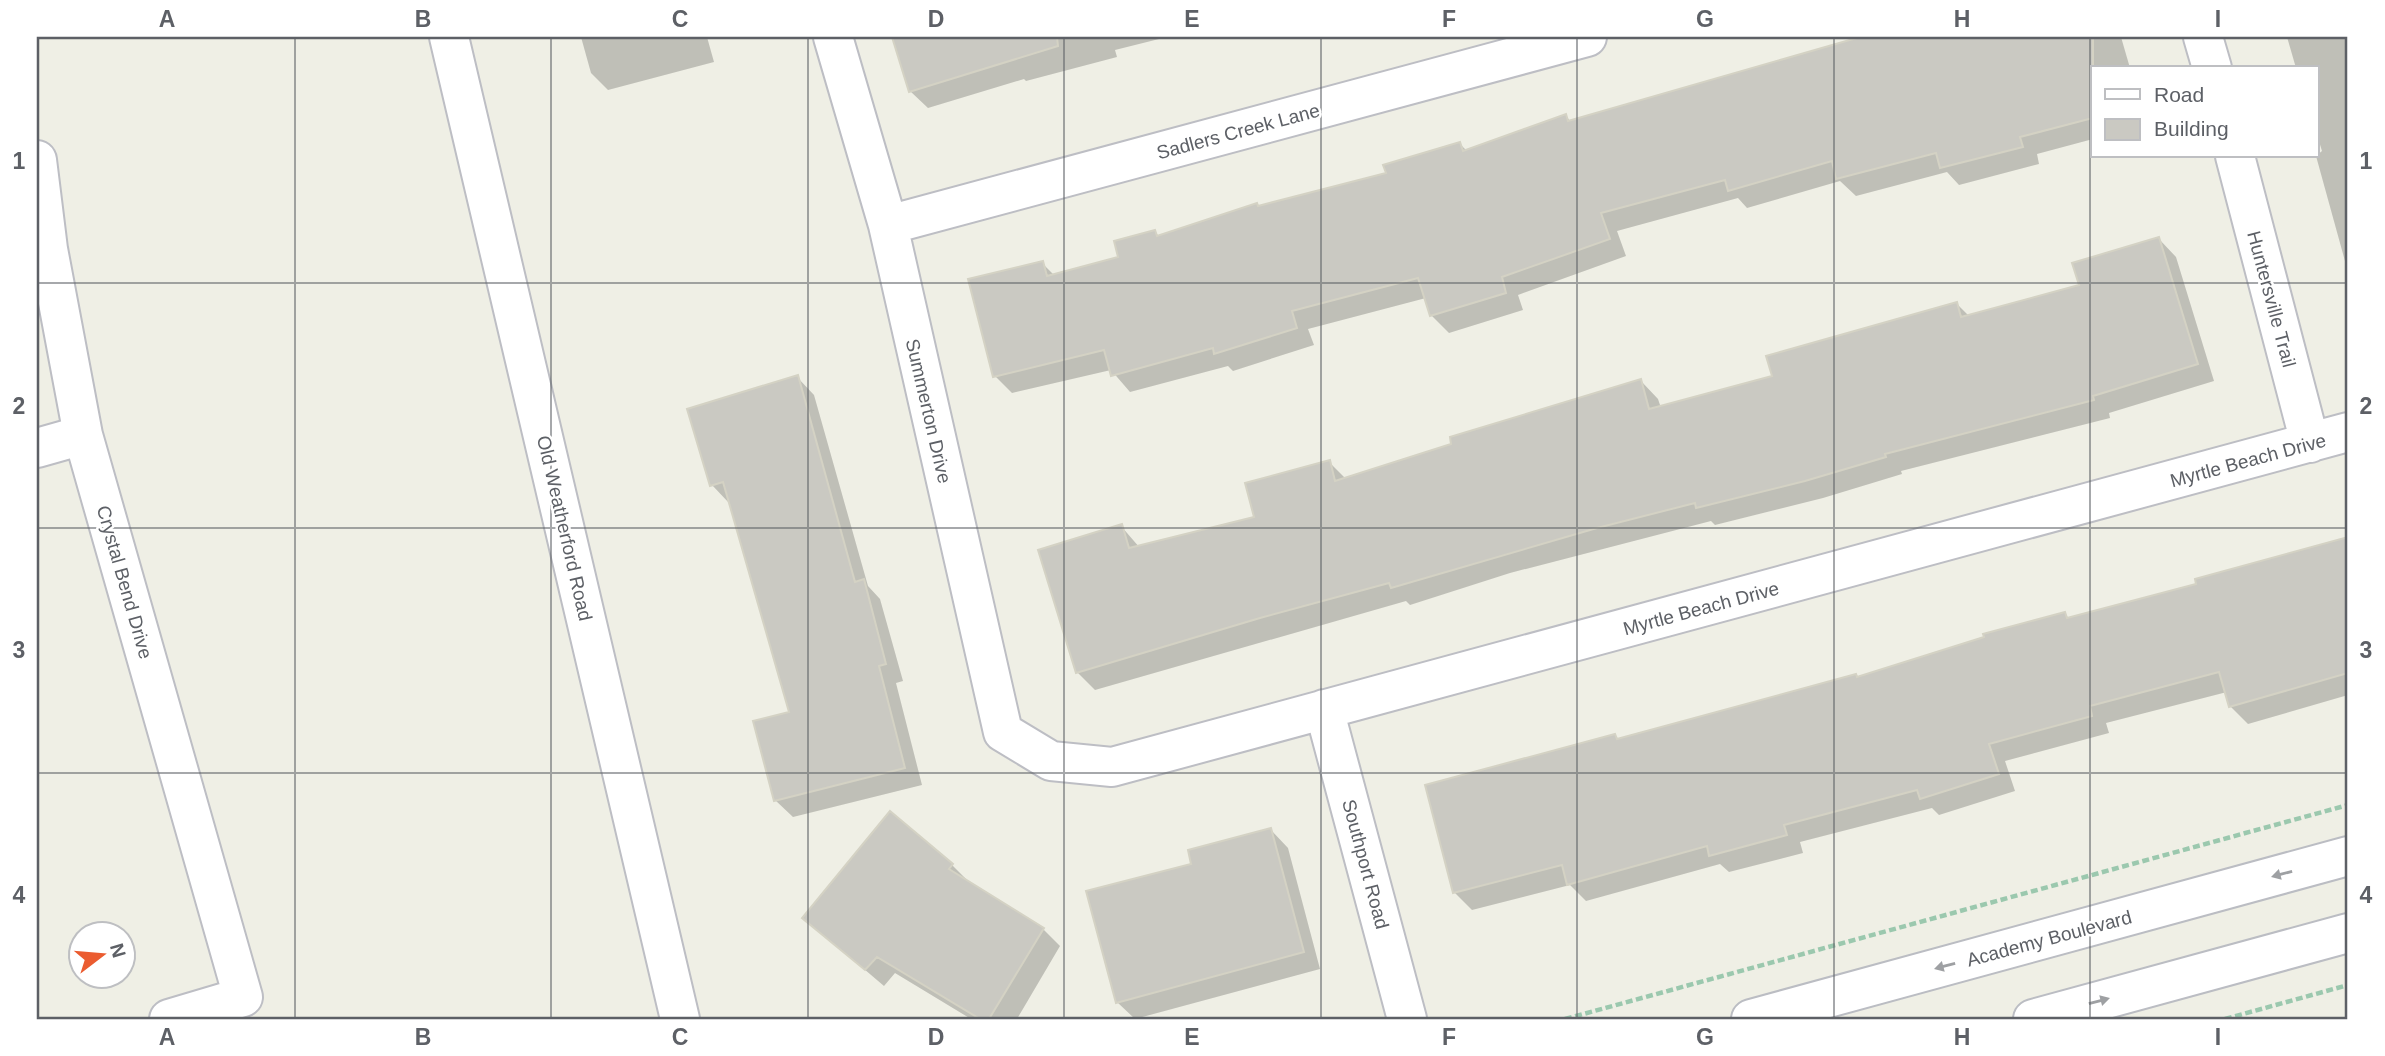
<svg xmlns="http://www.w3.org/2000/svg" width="2385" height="1056" viewBox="0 0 2385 1056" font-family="Arial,sans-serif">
  <rect width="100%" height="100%" fill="#efefe5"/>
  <path fill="#0003" d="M581,37H707L714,62L608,90L591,73Z
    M894,37H1167L1115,50L1117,57L1026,81L1024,79L928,108L910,91Z
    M1872,37H2121L2130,68H2093V139L2037,154L2039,164L1959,185L1947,172L1856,196L1840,181L1747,208L1738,198L1617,231L1626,256L1518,295L1523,310L1449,333L1431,315L1426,298L1308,329L1314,345L1233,371L1228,366L1130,392L1111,370L1012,393L995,376L1042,263L1055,276L1120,258L1154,232L1160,237L1257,205L1260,208L1388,174L1460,144L1467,151L1566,116L1571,122Z
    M2287,37H2348V272L2316,156L2322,151L2317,135V68H2296Z
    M2159,239L2176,257L2214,381L2109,413L2110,418L1901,471L1902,474L1823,498L1715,525L1711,521L1510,573L1410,605L1406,601L1095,690L1078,673L1040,551L1121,526L1140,548L1256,518L1329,462L1346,479L1641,381L1658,399L1661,408L1775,377L1957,304L1970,317L2081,286Z
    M797,377L814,395L868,586L880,599L903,681L896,683L922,785L793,817L775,800L791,713L729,503L712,485L689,410Z
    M2348,539V695L2248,724L2230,706L2227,692L2106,723L2109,733L2005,761L2015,791L1939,815L1932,808L1800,842L1803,853L1729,872L1720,864L1586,901L1570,885L1472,910L1454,892L1615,736L1619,740L1856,676L1859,678L2065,614L2069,619L2198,585L2296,552Z
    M1271,830L1288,848L1320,969L1135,1019L1117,1002L1194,865Z
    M952,865L969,882L1043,929L1060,946L1017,1019H971L895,973L884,986L804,918Z"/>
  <path fill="#cac9c2" stroke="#d4d2c4" stroke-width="2" d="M892,37H1057L1058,46L909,92Z
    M1860,37H2093V118L2020,137L2023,147L1940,168L1936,153L1836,179L1832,161L1728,191L1725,180L1601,213L1610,239L1502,277L1506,293L1430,316L1418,278L1292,311L1297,328L1214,354L1213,348L1111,376L1104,350L993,377L968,279L1043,261L1047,276L1118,257L1114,241L1155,230L1157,236L1257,203L1258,206L1386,173L1383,165L1460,142L1463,151L1566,114L1568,121Z
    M2159,237L2198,364L2093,396L2094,400L1885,454L1886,457L1805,481L1696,508L1695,503L1597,528L1391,588L1389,583L1260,618L1076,673L1038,550L1122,524L1129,548L1254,517L1245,483L1330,460L1335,481L1451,444L1450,437L1641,379L1649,409L1772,376L1766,356L1957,302L1961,317L2079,285L2072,263Z
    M798,375L855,582L864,579L886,664L879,666L905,768L774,801L753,721L789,712L723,482L710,486L687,409Z
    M2348,537V673L2229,707L2219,672L2090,706L2092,716L1989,744L1999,774L1920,799L1917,790L1784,825L1787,835L1709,856L1707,846L1567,885L1562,865L1453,893L1425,785L1615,734L1617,739L1856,674L1857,677L1984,637L1983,634L2065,612L2067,618L2196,584L2195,579Z
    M890,811L953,864L949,869L1044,928L989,1019H980L877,957L865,970L802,918Z
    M1271,828L1304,952L1116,1003L1086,891L1191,864L1188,850Z"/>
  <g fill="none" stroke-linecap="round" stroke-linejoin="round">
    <g stroke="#bdbec4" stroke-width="42">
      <path id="minor" d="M449,37L680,1019
        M833,37L888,225L1003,732L1051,761L1112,767L2348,432
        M2203,37L2212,68
        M2235,156L2310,443
        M37,160L48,249L83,435L243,997L169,1019
        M888,225L1587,37
        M37,448L83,435
        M1324,709L1407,1019"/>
    </g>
    <g stroke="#bbbdc3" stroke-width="42">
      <path id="secondary" d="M1751,1019L2348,856
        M2033,1019L2348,933"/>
    </g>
    <path stroke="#9bc8ae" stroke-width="4.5" stroke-dasharray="7 3.5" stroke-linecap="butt" d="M1565,1019L2348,805
      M2225,1019L2348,985"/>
    <use href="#minor" stroke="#fff" stroke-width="38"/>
    <use href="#secondary" stroke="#fff" stroke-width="38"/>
  </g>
  <defs><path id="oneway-solid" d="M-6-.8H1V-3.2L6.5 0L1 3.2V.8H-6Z" transform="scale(1.75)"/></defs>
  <g fill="#9ea0a3">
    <use href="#oneway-solid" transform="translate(2282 874) rotate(165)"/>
    <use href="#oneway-solid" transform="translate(1945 966) rotate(165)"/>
    <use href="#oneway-solid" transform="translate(2099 1001) rotate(-15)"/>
  </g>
  <path fill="none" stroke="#5d6066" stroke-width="2" stroke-opacity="0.55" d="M295,37V1019M551,37V1019M808,37V1019M1064,37V1019M1321,37V1019M1577,37V1019M1834,37V1019M2090,37V1019M37,283H2348M37,528H2348M37,773H2348"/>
  <g text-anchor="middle" stroke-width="5" stroke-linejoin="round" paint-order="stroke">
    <g font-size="19" fill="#5d6066" stroke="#fff">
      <text transform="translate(1238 131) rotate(-15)" y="7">Sadlers Creek Lane</text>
      <text transform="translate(2272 299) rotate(75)" y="7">Huntersville Trail</text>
      <text transform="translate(929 411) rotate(77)" y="7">Summerton Drive</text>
      <text transform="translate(2248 460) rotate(-15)" y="7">Myrtle Beach Drive</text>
      <text transform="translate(565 528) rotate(77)" y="7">Old Weatherford Road</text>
      <text transform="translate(125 582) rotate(74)" y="7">Crystal Bend Drive</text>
      <text transform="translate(1701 608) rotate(-15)" y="7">Myrtle Beach Drive</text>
      <text transform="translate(1366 864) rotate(75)" y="7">Southport Road</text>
      <text transform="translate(2049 938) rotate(-15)" y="7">Academy Boulevard</text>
    </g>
  </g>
  <rect width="2385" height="1056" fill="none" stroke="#ffffff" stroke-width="77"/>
  <rect x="2091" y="66" width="228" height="91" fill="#ffffff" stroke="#bebfc2" stroke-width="2"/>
  <rect x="2105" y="89" width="35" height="10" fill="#ffffff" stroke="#bebfc2" stroke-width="2"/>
  <text x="2154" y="102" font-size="21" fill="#5d6066">Road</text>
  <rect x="2105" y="119" width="35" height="21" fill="#cac9c2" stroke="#bebfc2" stroke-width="2"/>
  <text x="2154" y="136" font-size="21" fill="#5d6066">Building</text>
  <g transform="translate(102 955) rotate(74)"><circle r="33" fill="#ffffff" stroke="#bebfc2" stroke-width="2"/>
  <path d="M0-5L12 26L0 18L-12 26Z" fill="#eb5c30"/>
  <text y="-10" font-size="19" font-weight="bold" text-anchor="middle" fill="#5d6066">N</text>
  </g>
  <rect x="38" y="38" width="2308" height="980" fill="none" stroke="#5d6066" stroke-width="2.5"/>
  <g font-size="23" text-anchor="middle" font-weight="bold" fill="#5d6066">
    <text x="167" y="27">A</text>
    <text x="423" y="27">B</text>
    <text x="680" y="27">C</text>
    <text x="936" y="27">D</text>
    <text x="1192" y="27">E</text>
    <text x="1449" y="27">F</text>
    <text x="1705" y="27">G</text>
    <text x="1962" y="27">H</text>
    <text x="2218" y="27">I</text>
    <text x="19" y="169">1</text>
    <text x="2366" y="169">1</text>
    <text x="19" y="414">2</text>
    <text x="2366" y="414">2</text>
    <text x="19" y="658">3</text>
    <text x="2366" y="658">3</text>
    <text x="19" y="903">4</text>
    <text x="2366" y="903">4</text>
    <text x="167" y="1045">A</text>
    <text x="423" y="1045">B</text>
    <text x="680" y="1045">C</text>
    <text x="936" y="1045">D</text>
    <text x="1192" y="1045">E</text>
    <text x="1449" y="1045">F</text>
    <text x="1705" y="1045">G</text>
    <text x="1962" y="1045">H</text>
    <text x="2218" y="1045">I</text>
  </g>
</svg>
